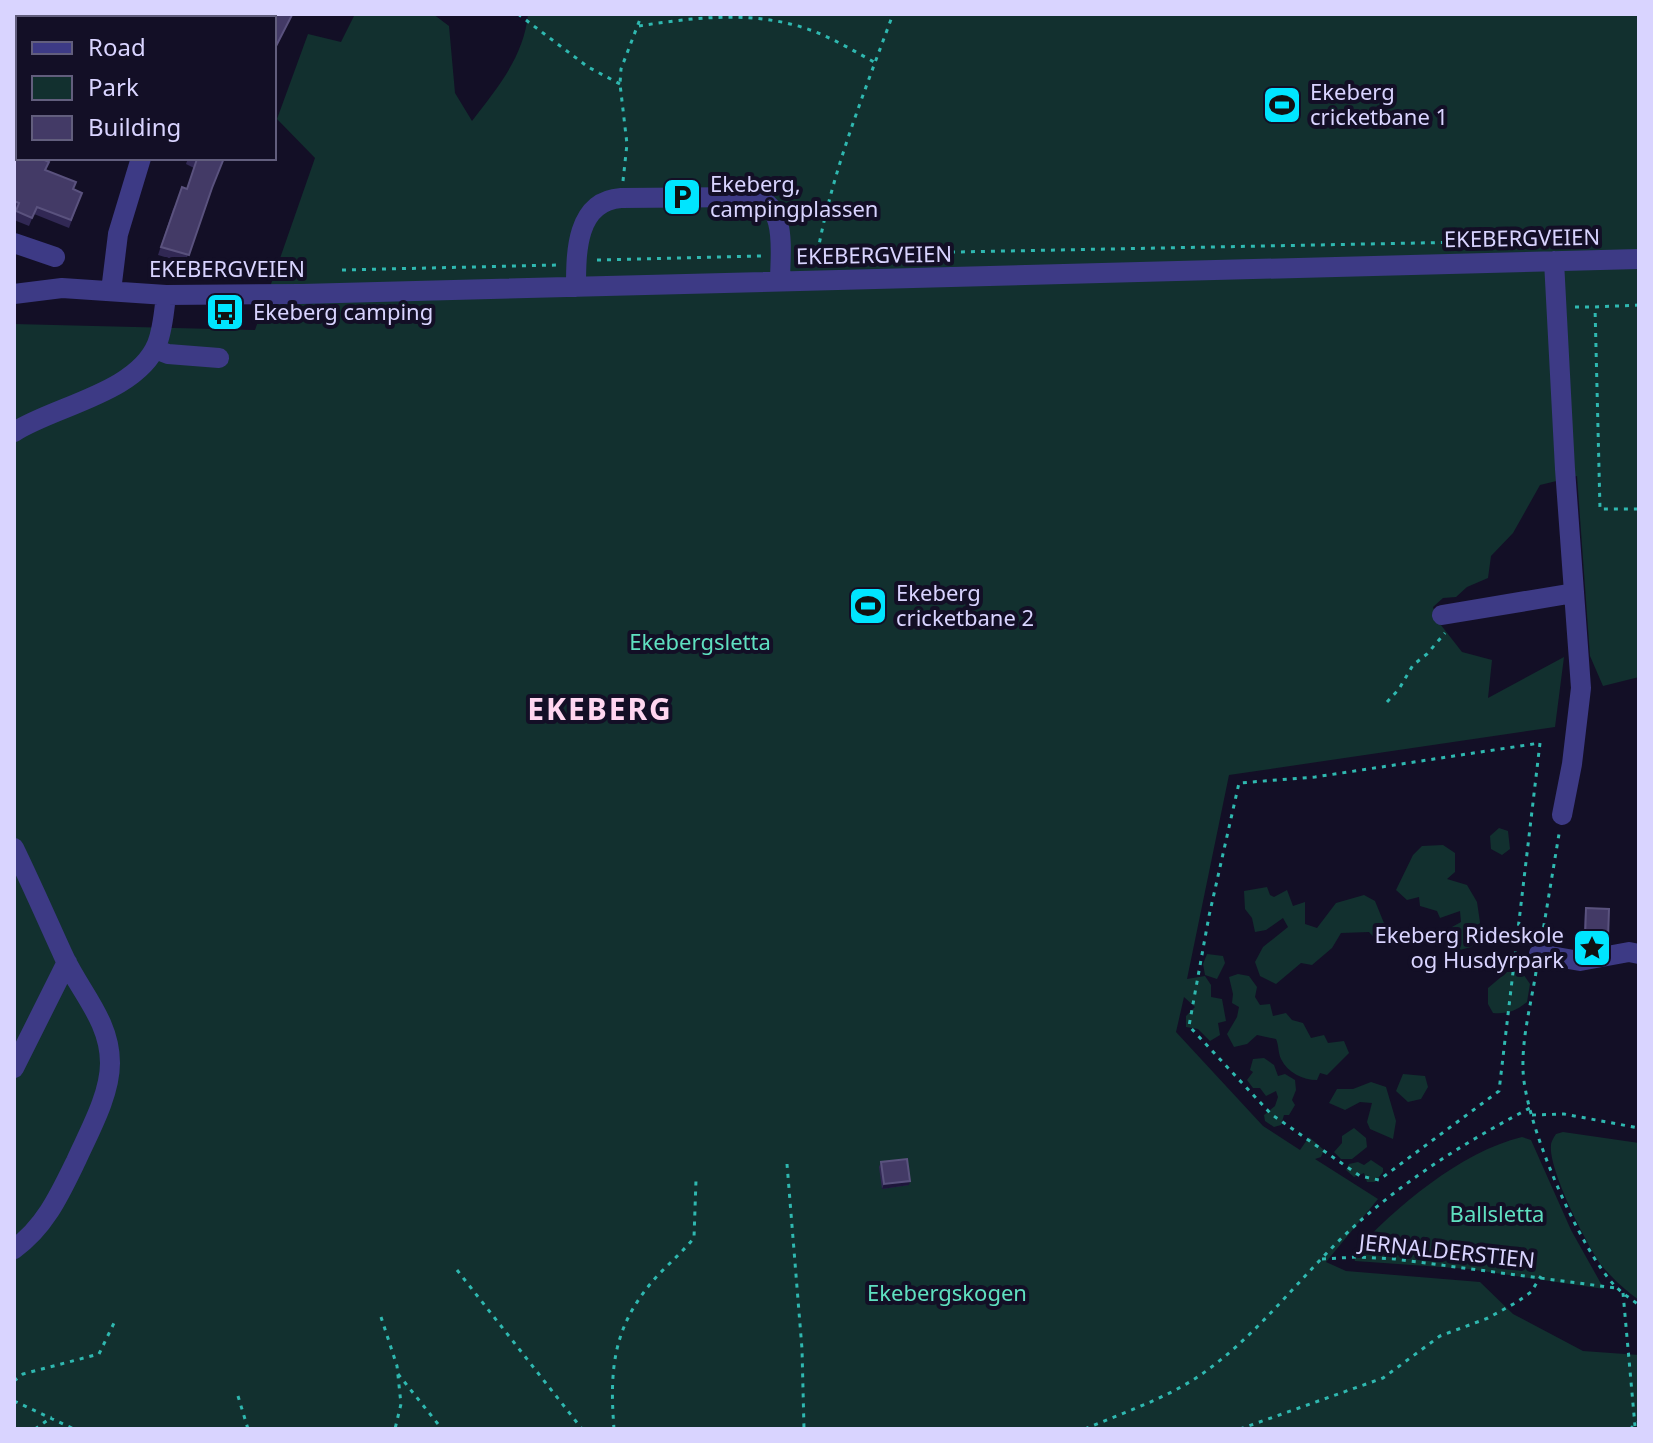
<svg xmlns="http://www.w3.org/2000/svg" width="1653" height="1443" viewBox="0 0 1653 1443" font-family="'Noto Sans',sans-serif">
  <rect width="100%" height="100%" fill="#130f26"/>
  <path fill="#12302f" d="M355,14H433L449,26L455,93L472,121C497,88 524,57 528,14H1639V677L1603,686L1590,656L1577,476L1540,485L1513,533L1491,556L1488,578L1467,587L1456,597L1443,598L1433,607L1437,620L1462,652L1492,660L1488,698L1564,657L1555,727L1229,775L1187,979L1205,976L1211,985V997L1222,999L1226,1021L1218,1023L1220,1035L1210,1041L1198,1029L1186,1027V1016L1195,1007L1184,997L1176,1032L1263,1126L1300,1150L1309,1137L1324,1150L1321,1157L1315,1159L1378,1199L1326,1262L1346,1271L1480,1282L1513,1314L1583,1351L1639,1355V1429H14V324L255,330L315,158L277,119L308,34L341,42Z
    M1499,828L1508,831L1510,849L1502,855L1491,849L1490,836Z
    M1443,845L1455,853V872L1447,879L1467,885L1477,902L1482,936L1471,947L1456,951L1448,942L1447,936L1452,927L1461,922L1460,911L1440,918L1437,911L1420,906L1419,897L1407,900L1396,890L1413,855L1422,846Z
    M1267,887L1270,895L1274,897L1287,890L1293,906L1305,902V924L1317,928L1336,903L1364,895L1375,901L1388,933L1378,942L1369,932L1341,933L1332,948L1312,965L1301,963L1276,984L1260,976L1255,962L1263,947L1288,927L1283,918L1266,930L1255,932L1252,918L1245,909L1244,891Z
    M1207,954L1223,956L1225,963L1217,979L1205,975L1203,964Z
    M1521,971L1530,984L1527,1002C1516,1011 1508,1014 1493,1013L1488,1004V988L1507,972Z
    M1238,974L1249,976L1257,987L1255,997L1260,1005L1270,1004L1273,1016L1286,1013L1292,1020L1303,1023L1311,1038L1324,1035L1328,1043L1344,1041L1349,1053L1327,1075L1320,1073L1317,1080C1303,1080 1288,1073 1281,1059C1278,1053 1279,1046 1276,1039L1257,1035L1247,1044L1234,1047L1227,1034L1237,1017L1239,1007L1232,1003L1233,994L1229,977Z
    M1264,1058L1274,1065L1278,1076L1285,1074L1295,1080L1296,1090L1292,1100L1295,1105L1289,1115H1284L1281,1125L1274,1127L1265,1121L1264,1115L1275,1106L1278,1097L1276,1091L1266,1096L1260,1088H1253L1247,1080L1253,1072L1250,1070L1253,1059Z
    M1403,1074L1425,1076L1428,1087L1421,1099L1408,1102L1396,1091Z
    M1371,1082L1386,1087L1396,1121L1393,1139L1370,1129L1367,1122L1372,1103L1360,1102L1345,1110L1329,1103L1337,1089H1353Z
    M1354,1128L1366,1138L1367,1147L1352,1159H1341L1334,1152L1342,1143V1136Z
    M1563,1132L1639,1143V1300C1626,1291 1612,1278 1602,1266C1587,1246 1548,1169 1551,1145C1551,1142 1554,1137 1556,1134Z
    M1522,1137L1531,1140L1571,1230L1604,1289L1469,1269L1355,1261L1353,1253C1396,1207 1460,1152 1522,1137Z
    M1371,1160L1383,1168V1172L1375,1182H1367L1364,1173L1354,1177L1346,1170L1349,1164L1358,1162L1364,1165Z"/>
  <g fill="none" stroke-linecap="round" stroke-linejoin="round">
    <path stroke="#2fb8b0" stroke-width="3" stroke-dasharray="4 6" stroke-linecap="butt" d="M518,14L588,67L620,84
      M639,26C695,17 758,10 813,31C834,39 854,51 874,62
      M623,181L627,144L620,84L621,69L642,14
      M801,255L1521,241
      M597,260L762,256
      M816,262C830,176 863,96 893,14
      M342,270L558,265
      M1639,305L1595,307L1600,509H1639
      M1575,307H1595
      M1387,702L1399,689L1413,665L1427,654L1445,633
      M1540,743L1499,1091L1379,1180L1360,1176L1271,1114L1189,1026L1209,916L1239,783L1315,777Z
      M1542,937L1559,834
      M1536,972C1531,1004 1522,1037 1523,1069C1524,1121 1579,1248 1615,1286C1622,1293 1631,1299 1639,1305
      M1532,1115L1564,1114L1639,1128
      M787,1164L802,1349L804,1429
      M1322,1259L1357,1257L1395,1259L1616,1288
      M457,1270L582,1429
      M1623,1293L1635,1426
      M381,1317L397,1366L401,1404L395,1429
      M398,1374L442,1429
      M14,1381L23,1374L99,1354L114,1323
      M238,1396L248,1429
      M14,1401L74,1429
      M35,1429L52,1417
      M614,1429C609,1365 614,1323 659,1274C671,1262 683,1251 694,1238L696,1180
      M1085,1429C1122,1413 1162,1400 1196,1378C1255,1339 1298,1279 1349,1231C1403,1181 1465,1142 1530,1108
      M1240,1429L1383,1378L1440,1336L1488,1318L1517,1302L1531,1292L1541,1276
      M1630,1429L1639,1421"/>
    <path stroke="#3d3a85" stroke-width="20" d="M206,18L208,14
      M14,243L55,257
      M1554,261L1565,469L1581,688L1572,764L1562,815
      M576,287C576,253 576,201 621,198L749,197C789,201 780,252 780,281
      M111,291L118,234L141,158
      M14,294L62,288L166,295L301,294L1639,259
      M155,349L168,354L219,358
      M14,432C54,406 137,393 157,344C163,329 164,312 166,295
      M1442,615L1574,593
      M14,848C32,885 48,922 65,959C82,994 110,1022 110,1063C110,1095 89,1132 76,1161C60,1194 45,1227 14,1249
      M1539,954L1580,961L1629,952L1639,954
      M14,1068L67,962"/>
  </g>
  <path fill="#312854" d="M147,14H164L161,18H154Z
    M18,24V52L14,50V31Z
    M14,151L46,170L73,189L82,193L69,228L34,214L29,226L14,220L16,210H14Z
    M188,158H224L209,195L185,263L158,255L173,209L187,188L194,168L186,164Z
    M1586,908L1607,943H1583L1585,912Z
    M881,1162L909,1185L882,1189L879,1167Z"/>
  <path fill="#1d163a" d="M1585,939H1608L1607,943H1583Z
    M910,1181L909,1185L882,1189L884,1184Z"/>
  <path fill="#433a66" stroke="#5a527e" stroke-width="2" d="M88,14H112L116,16L115,18H86Z
    M244,14H291L292,15L274,50V18H242Z
    M18,24V42L14,39V31Z
    M15,148L18,149V158H40L49,162L45,170L76,182L73,189L82,193L71,220L37,207L32,218L16,211L19,203L14,201V151Z
    M194,158H224L212,188L189,255L161,247L182,187L187,189L197,159Z
    M1586,908L1609,909L1608,939H1585Z
    M907,1159L910,1181L884,1184L881,1162Z"/>
  <defs>
    <g id="stadium-square" transform="scale(2)"><rect x="-9" y="-9" width="18" height="18" rx="4" fill="#00e5ff" stroke="#130f26"/><path d="M0-5a6.5 5 0 1 0 0 10a6.5 5 0 1 0 0-10ZM-3.5-1.8h7v3.6h-7Z" fill="#111"/></g>
    <g id="parking-square" transform="scale(2)"><rect x="-9" y="-9" width="18" height="18" rx="4" fill="#00e5ff" stroke="#130f26"/><path d="M-3.5-5.5H1a3.5 3.5 0 0 1 0 7H-1V5.5H-3.5ZM-1-3.4V-.6H.8a1.4 1.4 0 0 0 0-2.8Z" fill="#111"/></g>
    <g id="bus-square" transform="scale(2)"><rect x="-9" y="-9" width="18" height="18" rx="4" fill="#00e5ff" stroke="#130f26"/><path d="M-5-6H5V4H4V6H2V4H-2V6H-4V4H-5ZM-3.5-4V0h7V-4ZM-3.5 1.2v1.5H-2V1.2ZM2 1.2v1.5H3.5V1.2Z" fill="#111"/></g>
    <g id="sight-square" transform="scale(2)"><rect x="-9" y="-9" width="18" height="18" rx="4" fill="#00e5ff" stroke="#130f26"/><path d="M0-6L1.8-2.2L6-1.7L2.9 1.2L3.7 5.4L0 3.3L-3.7 5.4L-2.9 1.2L-6-1.7L-1.8-2.2Z" fill="#111"/></g>
  </defs>
  <g fill-rule="evenodd">
    <use href="#stadium-square" x="1282" y="105"/>
    <use href="#parking-square" x="682" y="197"/>
    <use href="#bus-square" x="225" y="312"/>
    <use href="#stadium-square" x="868" y="606"/>
    <use href="#sight-square" x="1592" y="948"/>
  </g>
  <g text-anchor="middle" stroke-width="8" stroke-linejoin="round" paint-order="stroke">
    <g font-size="22" fill="#d9d4ff" stroke="#130f26" text-anchor="start">
      <text x="1310" y="100">Ekeberg<tspan x="1310" dy="25">cricketbane 1</tspan></text>
      <text x="710" y="192">Ekeberg,<tspan x="710" dy="25">campingplassen</tspan></text>
      <text x="253" y="320">Ekeberg camping</text>
      <text x="896" y="601">Ekeberg<tspan x="896" dy="25">cricketbane 2</tspan></text>
      <text x="1564" y="943" text-anchor="end">Ekeberg Rideskole<tspan x="1564" dy="25">og Husdyrpark</tspan></text>
    </g>
    <g font-size="22" fill="#d9d4ff" stroke="#130f26">
      <text transform="translate(1522 238) rotate(-1)" y="8">EKEBERGVEIEN</text>
      <text transform="translate(874 255) rotate(-1)" y="8">EKEBERGVEIEN</text>
      <text x="227" y="277">EKEBERGVEIEN</text>
      <text transform="translate(1447 1251) rotate(6)" y="8">JERNALDERSTIEN</text>
    </g>
    <g font-size="22" fill="#5fe0c0" stroke="#130f26">
      <text x="700" y="650">Ekebergsletta</text>
      <text x="1497" y="1222">Ballsletta</text>
      <text x="947" y="1301">Ekebergskogen</text>
    </g>
    <g font-size="30" font-weight="bold" letter-spacing="2" fill="#ffd6f0" stroke="#130f26">
      <text x="600" y="720">EKEBERG</text>
    </g>
  </g>
  <rect width="1653" height="1443" fill="none" stroke="#d9d4ff" stroke-width="32"/>
  <rect x="16" y="16" width="260" height="144" fill="#130f26" stroke="#625e7d" stroke-width="2"/>
  <rect x="32" y="42" width="40" height="12" fill="#3d3a85" stroke="#625e7d" stroke-width="2"/>
  <text x="88" y="56" font-size="24" fill="#d9d4ff">Road</text>
  <rect x="32" y="76" width="40" height="24" fill="#12302f" stroke="#625e7d" stroke-width="2"/>
  <text x="88" y="96" font-size="24" fill="#d9d4ff">Park</text>
  <rect x="32" y="116" width="40" height="24" fill="#433a66" stroke="#625e7d" stroke-width="2"/>
  <text x="88" y="136" font-size="24" fill="#d9d4ff">Building</text>
</svg>
